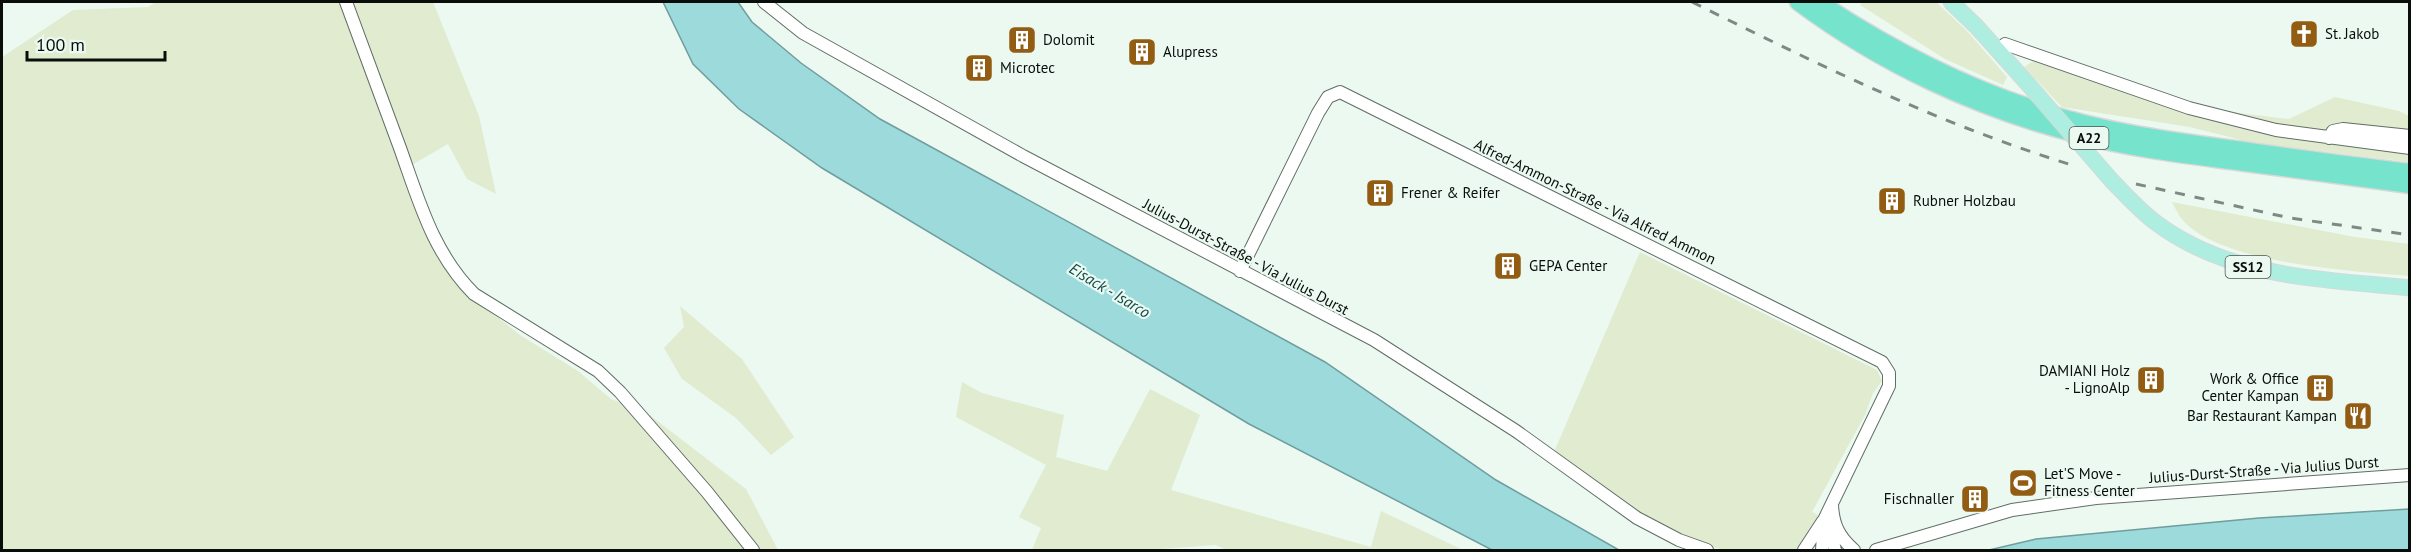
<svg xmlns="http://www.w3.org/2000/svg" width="2411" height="552" viewBox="0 0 2411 552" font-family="'PT Sans',sans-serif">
  <rect width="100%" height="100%" fill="#ebf9f1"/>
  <path fill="#e1ebcf" d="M156,2H433L479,116L496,194L467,179L448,144L410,166L445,256L475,299L520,335L578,371L611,399L647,413L746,489L778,550H2V57L73,10L148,7Z
    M1862,2H1936L1967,31L2007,77L2003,85L1945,59L1860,5Z
    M2038,58L2130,92L2239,113L2289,119L2335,97L2399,111L2409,116V162L2253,143L2190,127L2062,107L2024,67Z
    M2172,202L2355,237L2409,244V276C2354,271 2217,264 2181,218C2177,213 2175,207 2172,202Z
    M1640,252L1877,370L1882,381L1873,393L1865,415L1812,512L1818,515L1811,536L1799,550C1778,550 1744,552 1725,550C1660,536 1607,490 1554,452Z
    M680,306L742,359L794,437L771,455L736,418L682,379L664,348L684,327Z
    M962,382L982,393L1064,415L1056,457L1107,471L1150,389L1200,415L1171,490L1371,547L1381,511L1463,550H1226L1216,545L1147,550H1032L1041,528L1019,517L1046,465L956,417Z"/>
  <path fill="#9cdadb" stroke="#709d9d" stroke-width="1.5" d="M663,2H738L752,22L801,63L880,119L1325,362L1496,480L1619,550H1492L1249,424L822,168L739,109L693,64Z
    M2409,509V550H1989L2036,539L2259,518Z"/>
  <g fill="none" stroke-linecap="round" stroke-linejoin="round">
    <g stroke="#616e67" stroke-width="14">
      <path id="minor" d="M346,2C364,51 382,99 400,148C419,201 433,253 474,294L598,371L620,392L707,492L753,550
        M764,2L803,33L1023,156L1374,340L1516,431L1637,518L1679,540L1707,550
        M1998,50L2005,44L2189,108L2276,130L2410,148
        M2329,138L2333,131L2343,129L2410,136
        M1240,271L1318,113L1328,97L1340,92L1882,362L1889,373V386L1824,520L1822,550
        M1832,505C1833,525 1839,537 1854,550
        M1832,525L1831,533L1835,550
        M1804,550L1823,521
        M1876,550L2012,510L2096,498L2410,475"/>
    </g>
    <g stroke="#d8d8d8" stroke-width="17">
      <path id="major" d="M1951,2L1976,26L2028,84
        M2112,181C2126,195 2139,210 2155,222C2229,278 2321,279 2410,288"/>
    </g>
    <g stroke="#d8d8d8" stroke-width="19">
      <path id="highway" d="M1798,2C1881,64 1979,110 2080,135C2132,149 2185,155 2238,162C2295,170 2352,177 2410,185
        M1819,2C1887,47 1960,85 2038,110C2105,132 2174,141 2243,150C2298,158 2354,165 2410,172"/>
    </g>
    <use href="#minor" stroke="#fff" stroke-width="12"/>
    <use href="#major" stroke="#adeee1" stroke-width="15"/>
    <use href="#highway" stroke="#76e3cd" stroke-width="16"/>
    <path stroke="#7f8983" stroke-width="3" stroke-dasharray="10 10" stroke-linecap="butt" d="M1692,2C1817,64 1941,125 2075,166
      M2136,184L2290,218L2410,235"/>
    <g stroke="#d8d8d8" stroke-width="17" stroke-linecap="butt">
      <path id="major-bridge" d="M2028,84L2112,181"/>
    </g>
    <use href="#major-bridge" stroke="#adeee1" stroke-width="15"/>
  </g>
  <defs>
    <g id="church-square" transform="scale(1.5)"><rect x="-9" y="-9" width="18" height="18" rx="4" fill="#925c12" stroke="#ebf9f1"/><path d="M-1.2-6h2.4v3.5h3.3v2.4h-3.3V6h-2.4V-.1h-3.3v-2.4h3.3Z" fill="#fff"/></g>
    <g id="building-square" transform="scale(1.5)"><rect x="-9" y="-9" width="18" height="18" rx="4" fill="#925c12" stroke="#ebf9f1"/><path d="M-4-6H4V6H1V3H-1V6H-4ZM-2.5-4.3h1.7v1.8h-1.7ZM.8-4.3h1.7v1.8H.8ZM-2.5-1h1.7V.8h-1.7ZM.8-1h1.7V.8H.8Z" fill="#fff"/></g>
    <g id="restaurant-square" transform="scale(1.5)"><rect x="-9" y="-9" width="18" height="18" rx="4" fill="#925c12" stroke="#ebf9f1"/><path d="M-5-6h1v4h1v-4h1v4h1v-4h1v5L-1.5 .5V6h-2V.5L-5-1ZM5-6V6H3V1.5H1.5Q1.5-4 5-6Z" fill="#fff"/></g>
    <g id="stadium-square" transform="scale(1.5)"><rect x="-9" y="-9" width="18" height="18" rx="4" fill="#925c12" stroke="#ebf9f1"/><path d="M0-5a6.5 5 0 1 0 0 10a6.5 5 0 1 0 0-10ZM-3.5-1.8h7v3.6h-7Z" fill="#fff"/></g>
  </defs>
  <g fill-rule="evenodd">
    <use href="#church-square" x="2304" y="34"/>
    <use href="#building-square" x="1022" y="40"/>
    <use href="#building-square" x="1142" y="52"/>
    <use href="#building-square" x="979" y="68"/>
    <use href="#building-square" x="1380" y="193"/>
    <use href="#building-square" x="1892" y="201"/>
    <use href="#building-square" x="1508" y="266"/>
    <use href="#building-square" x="2151" y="380"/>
    <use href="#building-square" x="2320" y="388"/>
    <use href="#restaurant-square" x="2358" y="416"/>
    <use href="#stadium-square" x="2023" y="483"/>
    <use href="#building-square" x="1975" y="499"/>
  </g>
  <g text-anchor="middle" stroke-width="4.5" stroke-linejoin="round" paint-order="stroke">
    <g fill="#ebf9f1" stroke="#4d5450" stroke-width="1.5">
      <rect x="2069.5" y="127" width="39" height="22" rx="4.5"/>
      <rect x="2225.5" y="256" width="45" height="22" rx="4.5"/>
    </g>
    <g font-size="14" font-weight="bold" fill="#090e0b">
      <text x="2089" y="143">A22</text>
      <text x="2248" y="272">SS12</text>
    </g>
    <g font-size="15" fill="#090e0b" stroke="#ebf9f1" text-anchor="start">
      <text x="2325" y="39">St. Jakob</text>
      <text x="1043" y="45">Dolomit</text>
      <text x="1163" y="57">Alupress</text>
      <text x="1000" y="73">Microtec</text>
      <text x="1401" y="198">Frener &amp; Reifer</text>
      <text x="1913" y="206">Rubner Holzbau</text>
      <text x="1529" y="271">GEPA Center</text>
      <text x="2130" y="376" text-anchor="end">DAMIANI Holz<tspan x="2130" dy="17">- LignoAlp</tspan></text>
      <text x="2299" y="384" text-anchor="end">Work &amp; Office<tspan x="2299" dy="17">Center Kampan</tspan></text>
      <text x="2337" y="421" text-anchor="end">Bar Restaurant Kampan</text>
      <text x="2044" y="479">Let'S Move -<tspan x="2044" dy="17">Fitness Center</tspan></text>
      <text x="1954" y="504" text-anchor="end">Fischnaller</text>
    </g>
    <g font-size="15" fill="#090e0b" stroke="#ebf9f1">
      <text transform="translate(1595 202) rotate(26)" y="5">Alfred-Ammon-Straße - Via Alfred Ammon</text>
      <text transform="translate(1246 257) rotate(28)" y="5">Julius-Durst-Straße - Via Julius Durst</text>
      <text transform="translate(2264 470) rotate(-4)" y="5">Julius-Durst-Straße - Via Julius Durst</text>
    </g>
    <g font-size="16" font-style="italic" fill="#12494a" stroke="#ebf9f1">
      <text transform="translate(1110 290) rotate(31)" y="6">Eisack - Isarco</text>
    </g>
  </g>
  <rect width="2411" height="552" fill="none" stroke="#090e0b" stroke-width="6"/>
  <path d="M27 51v9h138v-9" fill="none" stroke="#090e0b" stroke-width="3"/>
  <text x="36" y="51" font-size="18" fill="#090e0b" stroke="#ebf9f1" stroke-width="4.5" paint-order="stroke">100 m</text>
</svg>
